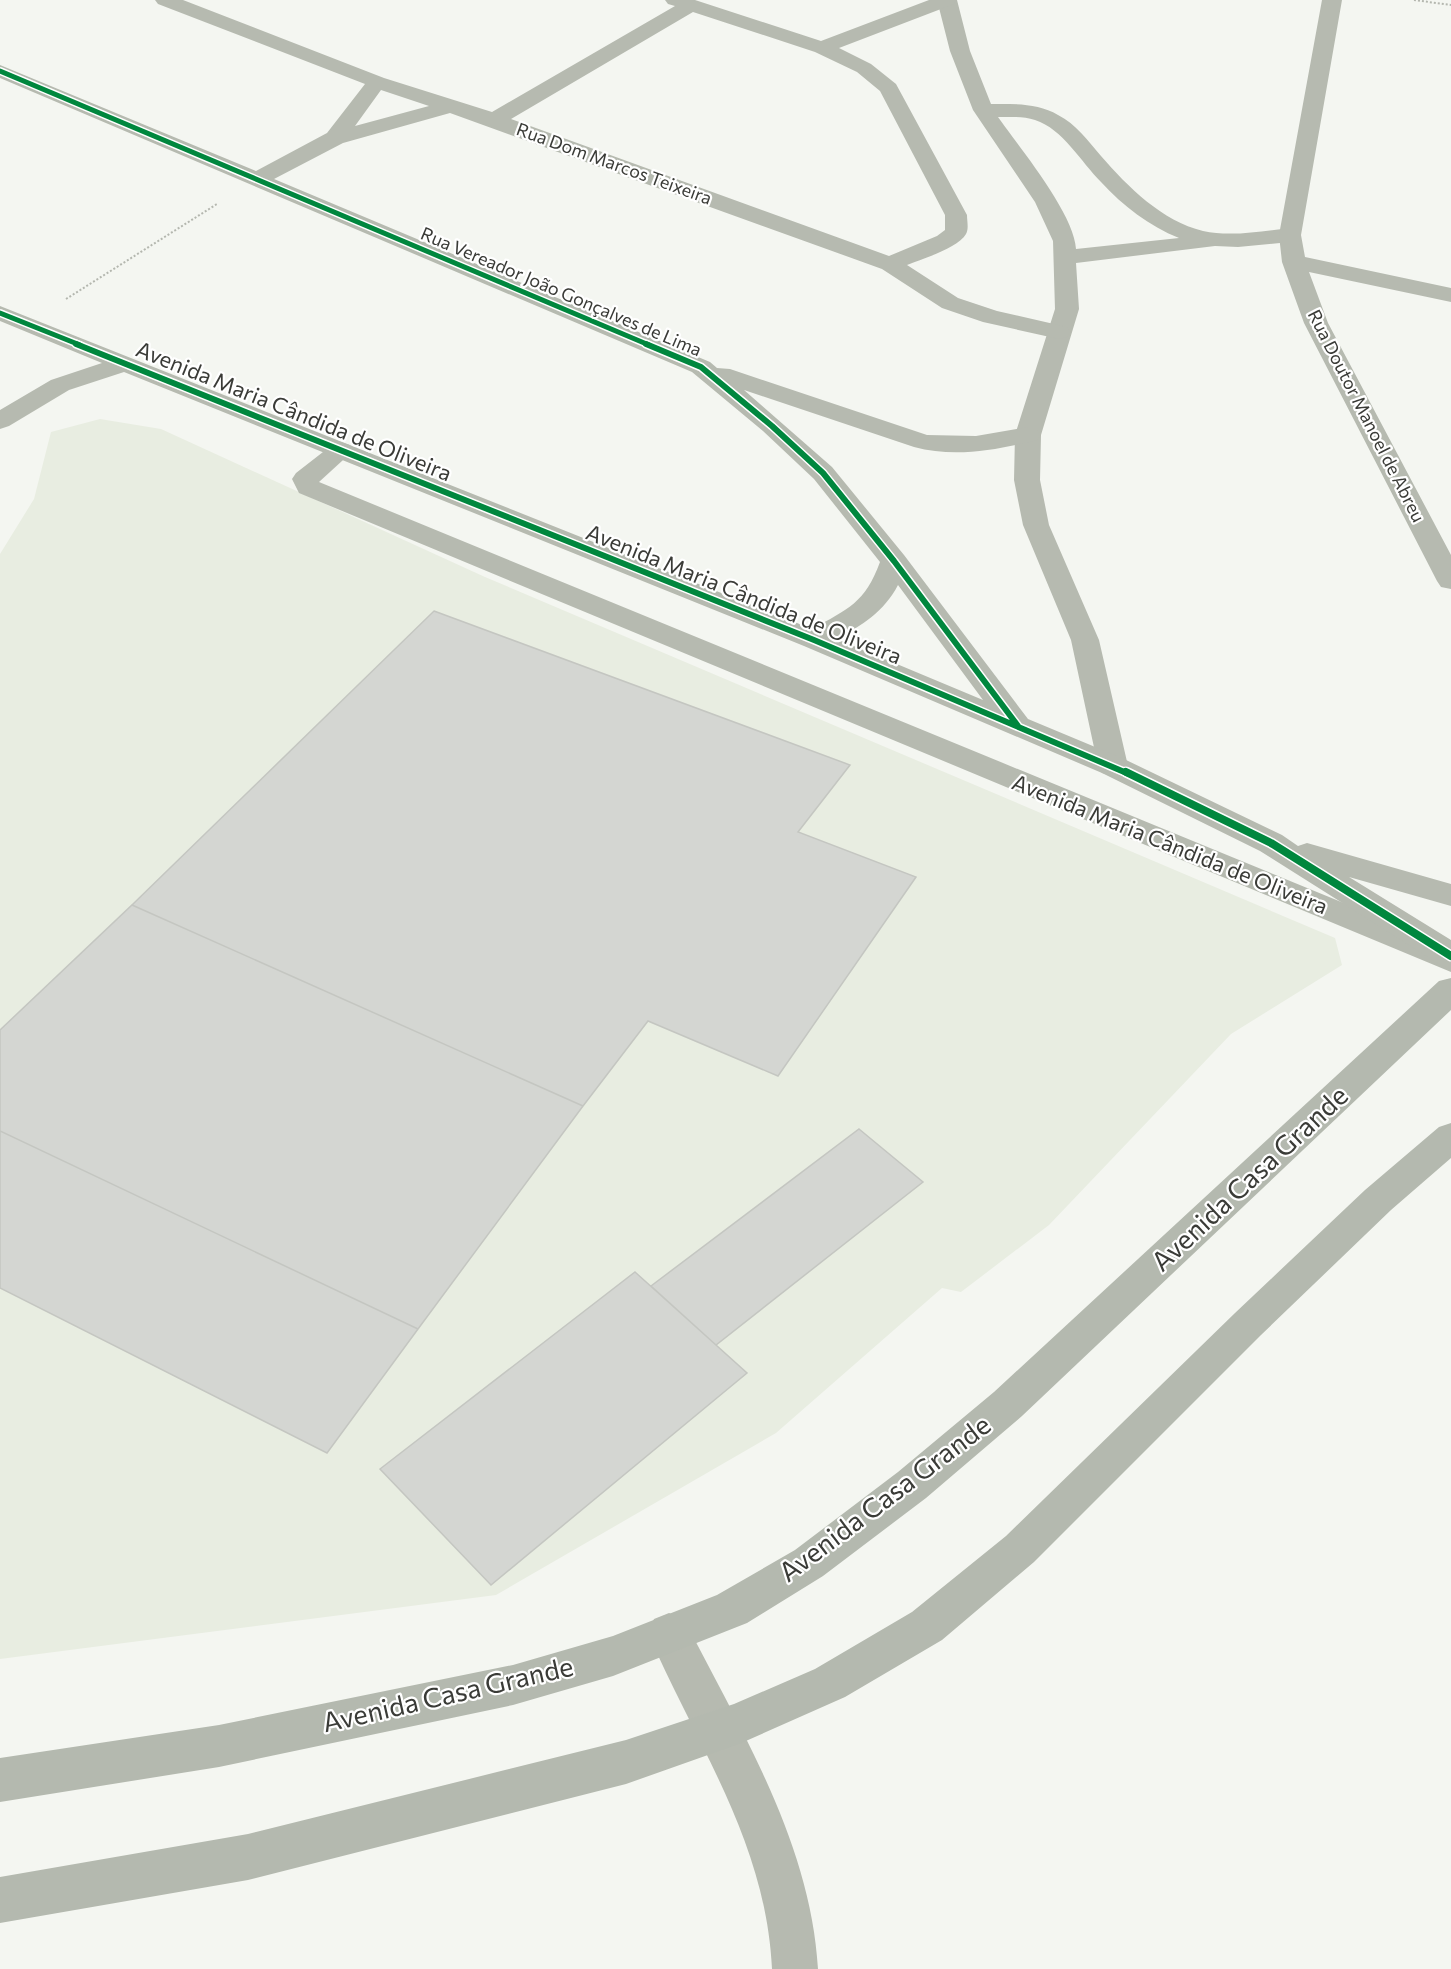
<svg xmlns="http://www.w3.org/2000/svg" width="1451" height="1969" viewBox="0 0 1451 1969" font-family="Commissioner,sans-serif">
  <rect width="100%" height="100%" fill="#f4f6f1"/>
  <path fill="#e8ede1" d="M100,419L161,429L485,577L1335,938L1342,965L1231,1034L1049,1225L961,1292L942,1288L776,1433L496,1595L0,1659V554L34,499L51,432Z"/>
  <path fill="#d4d6d2" stroke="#c4c6c1" stroke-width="1.5" d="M434,611L850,765L798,832L916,877L778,1076L648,1021L583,1106L132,905Z
    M132,905L583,1106L418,1329L0,1131V1030Z
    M859,1129L923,1182L716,1345L651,1286Z
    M0,1131L418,1329L327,1453L0,1288Z
    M635,1272L747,1373L491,1585L380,1469Z"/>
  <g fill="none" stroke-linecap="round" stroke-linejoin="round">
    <path stroke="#b4b7af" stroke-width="2" stroke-dasharray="2 2" stroke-linecap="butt" d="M1414,0L1451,5
      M66,299L217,204"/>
    <path fill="#b6bab0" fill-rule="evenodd" d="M937,0H957L970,51L991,104C1014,104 1038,103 1058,115C1076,124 1088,141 1101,156C1128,187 1162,221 1203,231C1231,237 1262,231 1290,228L1298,230L1301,235L1298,240L1290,242L1238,247L1215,246L1076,263L1079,309L1041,435L1040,480L1049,525L1099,640L1128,766L1124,773L1113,776L1102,773L1098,766L1071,640L1023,525L1014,480L1015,435L1055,309L1053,241L1035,202L973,110L950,51ZM998,117C1010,117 1023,116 1035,120C1063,129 1081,162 1101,182C1123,206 1149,226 1179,238L1076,249C1074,213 1019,147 998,117Z
      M341,442L350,445L354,450L319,482L1451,947V972L299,493L292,479L296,473L332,445Z
      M669,1613L684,1619C740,1729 811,1843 818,1969H772C766,1842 697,1746 648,1633L654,1619Z"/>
    <path fill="#b6bab0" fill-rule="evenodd" d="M155,0H183L384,78L492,112L675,6L668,4L665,0H695L821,41L929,0H957L954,4L839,48L871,64L896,84L967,215C967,221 969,229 966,234C958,248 922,259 907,265L958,298L997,311L1067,327L1071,332L1067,337L1059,339L983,322L942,308L882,269L450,113L343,143L274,179L710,362L717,368L730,369L927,435L976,436L1028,427L1037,430L1041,435L1037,440C997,450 955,458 914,447L744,390L832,467L904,555L1028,719L1124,759L1282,835L1298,846L1307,843L1451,884V906L1349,877L1451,940V968L1439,964L1260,851L1102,773L804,646L124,372L69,390L9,426L0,429V410L51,380L102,363L0,321V306L812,629C848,609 865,603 880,562L814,479L763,431L692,372L0,78V65L256,171L327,133L365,84L158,4ZM693,12L815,52L857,72L880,91L945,215V230L937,236L889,256L511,119ZM381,90L429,106L355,126ZM898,585L983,700L837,639C862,625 884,612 898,585Z
      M1322,0H1342L1301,235L1305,257L1451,288V302L1309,272L1328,323L1451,555V589L1441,587L1437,581L1304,323L1282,262L1279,235Z"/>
    <path fill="#b4b9af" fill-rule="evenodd" d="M1451,978V1010L1022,1416L926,1498L823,1576L747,1623L613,1676L513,1705L219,1767L0,1802V1758L219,1725L513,1665L613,1636L717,1595L795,1550L898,1472L994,1392L1439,981Z
      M1451,1123V1158L1391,1210L1261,1335L1034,1562L942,1640L845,1697L739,1744L626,1784L248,1880L0,1923V1877L248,1834L626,1740L734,1704L815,1669L912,1612L1006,1536L1235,1313L1365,1190L1439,1127Z"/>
    <g stroke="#fff" stroke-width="8">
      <path id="cycleway-far2" d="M0,71L649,345
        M0,313L80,345"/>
    </g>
    <g stroke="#fff" stroke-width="9">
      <path id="cycleway-far1" d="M76,344L814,640L1129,774
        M646,344L701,367L772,426L823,473L894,561L1018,726"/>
    </g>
    <g stroke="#fff" stroke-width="11">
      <path id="cycleway" d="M1126,772L1271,843L1451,956"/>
    </g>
    <use href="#cycleway-far2" stroke="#00873e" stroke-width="5"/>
    <use href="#cycleway-far1" stroke="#00873e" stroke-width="6"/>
    <use href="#cycleway" stroke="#00873e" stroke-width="8"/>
  </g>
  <g text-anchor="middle" stroke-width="4.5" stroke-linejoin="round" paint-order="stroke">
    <g font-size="18" fill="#3a3b37" stroke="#fff">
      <text transform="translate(614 164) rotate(20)" y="6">Rua Dom Marcos Teixeira</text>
      <text transform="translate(561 292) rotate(23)" y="6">Rua Vereador João Gonçalves de Lima</text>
      <text transform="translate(1366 416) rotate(63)" y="6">Rua Doutor Manoel de Abreu</text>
    </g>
    <g font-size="22" fill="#3a3b37" stroke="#fff">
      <text transform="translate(294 411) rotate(22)" y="8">Avenida Maria Cândida de Oliveira</text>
      <text transform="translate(744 594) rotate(22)" y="8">Avenida Maria Cândida de Oliveira</text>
      <text transform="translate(1170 844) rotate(22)" y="8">Avenida Maria Cândida de Oliveira</text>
    </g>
    <g font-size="27" fill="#3a3b37" stroke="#fff">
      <text transform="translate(1250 1179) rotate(-43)" y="9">Avenida Casa Grande</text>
      <text transform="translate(885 1499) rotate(-37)" y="9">Avenida Casa Grande</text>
      <text transform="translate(448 1695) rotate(-13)" y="9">Avenida Casa Grande</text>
    </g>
  </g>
</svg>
